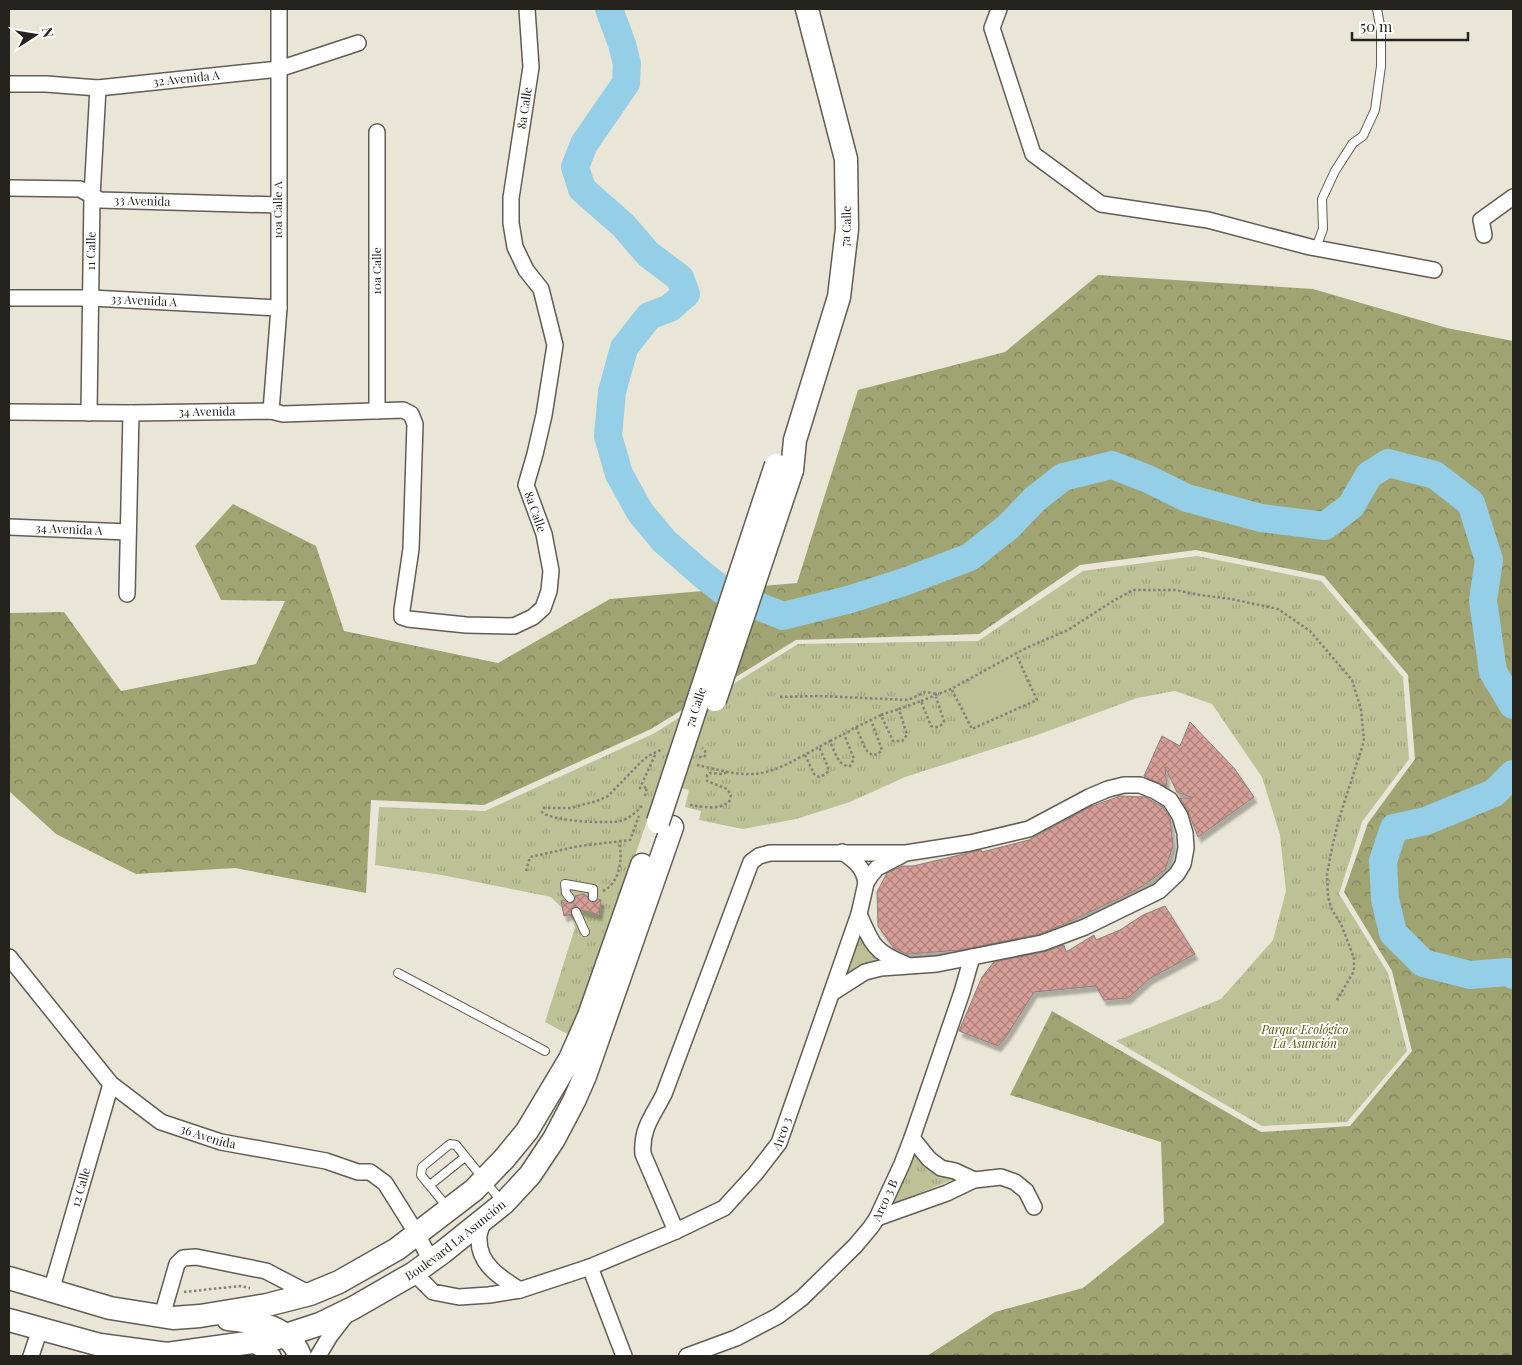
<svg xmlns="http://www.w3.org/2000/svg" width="1522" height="1365" viewBox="0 0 1522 1365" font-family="'Playfair Display',serif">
  <defs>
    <pattern id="forest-crowns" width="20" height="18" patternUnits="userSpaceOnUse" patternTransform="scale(1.25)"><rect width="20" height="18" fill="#9fa472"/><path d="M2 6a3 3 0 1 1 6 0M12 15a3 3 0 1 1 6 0" fill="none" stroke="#81855d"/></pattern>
    <pattern id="park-tufts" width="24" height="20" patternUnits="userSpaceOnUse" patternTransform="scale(1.25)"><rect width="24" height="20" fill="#bcc196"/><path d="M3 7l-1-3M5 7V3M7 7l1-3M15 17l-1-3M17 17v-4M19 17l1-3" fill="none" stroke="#a1a681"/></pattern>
    <pattern id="building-cross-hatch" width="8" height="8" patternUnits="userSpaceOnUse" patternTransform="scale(1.25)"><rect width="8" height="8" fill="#d79e97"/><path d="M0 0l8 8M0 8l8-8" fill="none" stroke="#ae807b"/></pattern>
    <filter id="shadow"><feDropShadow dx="3" dy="5.5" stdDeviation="1" flood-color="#0004"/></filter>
  </defs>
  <rect width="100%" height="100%" fill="#e9e5d7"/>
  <path fill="url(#forest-crowns)" d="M1098,275L1313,289L1447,328L1513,341V1356H927L995,1312L1083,1288L1164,1223L1161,1142L1010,1095L1052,1011L1261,1132L1350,1126L1412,1051L1392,971L1344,892L1368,823L1415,759L1408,675L1324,576L1196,550L1080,565L979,634L796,640L651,729L484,805L371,800L366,893L235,868L136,874L56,834L9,791V613L64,612L121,691L256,664L285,601L221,600L195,546L233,504L316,546L344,631L498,663L610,599L797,583L858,390L1005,352Z"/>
  <path fill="url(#park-tufts)" d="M1197,556L1321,581L1403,677L1409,759L1362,822L1339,894L1388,973L1407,1051L1347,1122L1262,1126L1116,1041L1221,999L1273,940L1286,891L1280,835L1262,777L1212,704L1175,691L1137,698L1040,734L905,777L850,802L796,819L743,829L699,820L701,811L685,807L689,790L661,783C629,867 605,953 569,1035L545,1022L575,928L572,918L551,897L442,875L375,865L379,807L485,811L653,734L798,644L978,641L1083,571Z
    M859,923L893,963L837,985Z
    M913,1150L960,1177L889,1205Z"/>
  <path fill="#bcc196" d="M1018,663L1035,701L973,729L956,691Z"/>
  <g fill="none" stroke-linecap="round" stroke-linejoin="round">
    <path stroke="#94cfe7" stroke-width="28" d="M609,9L622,44L627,64L626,83L584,144L575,167L582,189L624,226L648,254L680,278L686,294L670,308L649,316L624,348L612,392L608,436L619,474L640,512L664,541L703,575L726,593L783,616L851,599L904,582L970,557L1008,527L1035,499L1063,477L1112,465L1148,479L1187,498L1261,518L1325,526L1351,506L1369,475L1388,463L1435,475L1471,503L1489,560L1483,600L1493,672L1513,705
      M1513,774L1494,793L1426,821L1394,828L1383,861L1385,899L1393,933L1423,963L1470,975L1508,972L1513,975"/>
  </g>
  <path fill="url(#building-cross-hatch)" stroke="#8f807e" filter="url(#shadow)" d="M1190,722L1234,768L1254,797L1198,837L1188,811L1180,798H1193L1177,792L1165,767L1167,787L1144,776L1162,736L1180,746Z
    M1120,796L1145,797L1163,807L1170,818L1173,846L1165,870L1141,887L1124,896L1062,925L1039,934L961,950L907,954L894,948L878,926L877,892L887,873L902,866H913L981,850L982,852L1029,840L1090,807Z
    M583,894L587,896L591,902H595L598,899L601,900L599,915L581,910L576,906L571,909V914L564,916L561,901L564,900L568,903H571L575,900V896Z
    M1165,906L1195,954L1149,979L1128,998L1104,1000L1096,986L1034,992L1007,1035L998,1046L959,1031L982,977L994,962L1044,952L1064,945L1066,952L1094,935L1096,940L1120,930L1143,915Z"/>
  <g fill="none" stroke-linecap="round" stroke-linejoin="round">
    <g stroke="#615d52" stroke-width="10">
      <path id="service" d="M1316,248L1323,229L1322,199L1335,171L1353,143L1363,136L1375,110L1381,66V31L1377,9
        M570,898L566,893L565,884L593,889V897
        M576,912L585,932
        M398,973L545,1051
        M430,1185L465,1157
        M448,1208L421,1175L422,1167L450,1144L456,1145L502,1202"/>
    </g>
    <g stroke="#615d52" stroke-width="18">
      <g id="minor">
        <path d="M999,9L992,28L1033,154L1101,204L1208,220L1310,247L1434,270"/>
        <path id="s1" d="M9,84H46L98,88L279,69L358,43"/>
        <path id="s2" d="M9,188L80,189L100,200L278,205"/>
        <path d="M1484,235L1481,220L1513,197"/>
        <path id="s3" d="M9,298H91L279,308"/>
        <path d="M271,411L279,308V9"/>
        <path d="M377,411V132"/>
        <path id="s4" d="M9,412L131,413L271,411L283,414L403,410L411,414L415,424L411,549L402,610V617L408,619L466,625L514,626L533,617L543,608L549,591L551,571L544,534L526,485L535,454L544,415L555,345L541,289L526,270L515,247L511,223V198L531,67L527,9"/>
        <path id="s5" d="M89,413L92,196L98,88"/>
        <path id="s6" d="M9,527L128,532"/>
        <path d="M127,594L131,413"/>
        <path d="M842,852C855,860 864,868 866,883"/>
        <path d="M859,914C871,943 875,953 905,964"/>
        <path id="s7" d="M9,957L111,1084L161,1122L221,1142L326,1161L358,1172H370L385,1183L417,1234L431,1261"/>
        <path d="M912,1138L929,1159L941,1168L955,1171L974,1180"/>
        <path d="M877,1218L947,1193L974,1180L1001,1177L1015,1182L1026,1191L1034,1207"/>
        <path d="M483,1221C482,1227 478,1234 479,1240C479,1265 501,1278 520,1290"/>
        <path d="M676,1231L643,1154C641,1128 653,1116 664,1094L751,862L759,856L770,853H906L970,843L1029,829L1089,797L1108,789L1124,785H1140L1155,791L1170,800L1180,816L1185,833L1186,848L1183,864L1177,874L1159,891L1085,927L1042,943L937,964L881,968L865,972L832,993"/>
        <path d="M590,1267L624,1356"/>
        <path id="s8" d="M414,1273L433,1292L459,1297L489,1295L520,1290L590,1267L676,1231L724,1208L755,1174L779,1143L859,914L866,883L871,875L877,868L902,855"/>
        <path id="s9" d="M51,1291L111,1084"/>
        <path d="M162,1316L177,1264L183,1258L196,1257L266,1271L310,1294"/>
        <path d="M252,1344L273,1356"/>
        <path d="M31,1356L40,1329"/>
        <path d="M318,1356L330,1336L347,1314"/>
        <path id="s10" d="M687,1356L736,1338L778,1316L802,1298L855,1246L871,1227L877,1218L902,1164L912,1138L962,992L972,957"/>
      </g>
    </g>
    <g stroke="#615d52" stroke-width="25">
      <g id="secondary">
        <path id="s11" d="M792,470L795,440L839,297L847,229L846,159L807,9"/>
        <path d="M9,1278L110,1308L173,1318L200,1316L267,1305L310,1294L339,1282L397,1249L474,1190L504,1159L527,1131L570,1059L589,1016L642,865"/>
        <path d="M228,1319C258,1322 288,1325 300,1356"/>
        <path id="s12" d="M9,1320L100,1345L167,1354L274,1339L320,1324L353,1308L414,1273L443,1252L504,1203L530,1175L554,1139L574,1101L585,1076L672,827"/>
      </g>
    </g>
    <path stroke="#848178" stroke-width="2.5" stroke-dasharray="2.5 2.5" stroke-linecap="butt" d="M952,690L972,729L1037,700L1016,654
      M780,697L819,696L908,700L925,692L939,694
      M921,701L951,689L1026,648L1068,630L1113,601L1133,590H1175L1200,595L1231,599L1278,609L1310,631L1352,680L1361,709L1364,741L1339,819L1333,843L1327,874L1328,897L1332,910L1341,924L1354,958V971L1337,1000
      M881,715L899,709
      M856,727L871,720
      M830,741L844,734
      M805,755L814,774L819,777L824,775L828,772V767L819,747L830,741C834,750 838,767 850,766L854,759L844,734L856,727L866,750L872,755L878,754L882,750L871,720L881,715L893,741H902L907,735L899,709L921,701L931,726C937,728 941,727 944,721L936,697
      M699,757H704L706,754L705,751L702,748
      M697,765C715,769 735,775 755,774C777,772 800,757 819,747
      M645,796L647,787L640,788L656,753
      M690,805C703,807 718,810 729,802L731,795L727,789L707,781V775L710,773L722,774L728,772
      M642,806C636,812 629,819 620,821C607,824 550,821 542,812L544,808H570L597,801L608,796L641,762L648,756L663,749
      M526,871L530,857L579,846L630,840L639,816
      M603,891C620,883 623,858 619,842
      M184,1292L240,1286L250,1288"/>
    <use href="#service" stroke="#fff" stroke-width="8"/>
    <use href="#minor" stroke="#fff" stroke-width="15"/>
    <use href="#secondary" stroke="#fff" stroke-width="22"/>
    <g stroke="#615d52" stroke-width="25" stroke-linecap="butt">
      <g id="secondary-bridge">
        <path d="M715,700L792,470"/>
        <path id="s13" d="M658,822L776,465"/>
      </g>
    </g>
    <use href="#secondary-bridge" stroke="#fff" stroke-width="22"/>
  </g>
  <g text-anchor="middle" stroke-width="4" stroke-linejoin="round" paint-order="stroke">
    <g font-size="12" fill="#24231e" stroke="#fff">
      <text dy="4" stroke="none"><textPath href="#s1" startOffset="178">32 Avenida A</textPath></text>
      <text dy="4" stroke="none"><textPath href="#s4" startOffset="1274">8a Calle</textPath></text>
      <text dy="4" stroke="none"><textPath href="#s2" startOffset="136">33 Avenida</textPath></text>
      <text transform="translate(278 210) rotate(-90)" y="4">10a Calle A</text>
      <text dy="4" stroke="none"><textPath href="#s11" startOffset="251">7a Calle</textPath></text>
      <text dy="4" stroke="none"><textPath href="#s5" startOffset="162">11 Calle</textPath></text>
      <text transform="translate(377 271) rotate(-90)" y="4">10a Calle</text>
      <text dy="4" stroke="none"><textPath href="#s3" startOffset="135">33 Avenida A</textPath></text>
      <text dy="4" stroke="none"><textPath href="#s4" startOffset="198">34 Avenida</textPath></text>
      <text transform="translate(535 512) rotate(70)" y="4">8a Calle</text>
      <text dy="4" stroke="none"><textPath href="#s6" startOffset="60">34 Avenida A</textPath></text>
      <text dy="4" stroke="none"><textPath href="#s13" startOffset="121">7a Calle</textPath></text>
      <text dy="4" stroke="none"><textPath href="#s8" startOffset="430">Arco 3</textPath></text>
      <text dy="4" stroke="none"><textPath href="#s7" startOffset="275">36 Avenida</textPath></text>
      <text dy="4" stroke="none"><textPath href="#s9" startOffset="108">12 Calle</textPath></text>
      <text dy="4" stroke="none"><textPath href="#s10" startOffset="259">Arco 3 B</textPath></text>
      <text dy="4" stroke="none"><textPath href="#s12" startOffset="478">Boulevard La Asunción</textPath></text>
    </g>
    <g font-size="12" font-style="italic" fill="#545901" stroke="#fff">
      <text x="1305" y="1034">Parque Ecológico<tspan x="1305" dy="14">La Asunción</tspan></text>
    </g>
  </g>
  <rect width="1522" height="1365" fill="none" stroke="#24231e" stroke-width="20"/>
  <g transform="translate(35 35) rotate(78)" stroke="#ffffff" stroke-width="4" paint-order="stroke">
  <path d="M0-4L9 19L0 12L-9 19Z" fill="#24231e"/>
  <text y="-8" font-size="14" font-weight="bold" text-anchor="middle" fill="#24231e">N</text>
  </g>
  <path d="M1352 32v8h116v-8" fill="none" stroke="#24231e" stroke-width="2.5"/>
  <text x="1360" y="32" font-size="15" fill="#24231e" stroke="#ffffff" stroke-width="4" paint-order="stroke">50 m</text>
</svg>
